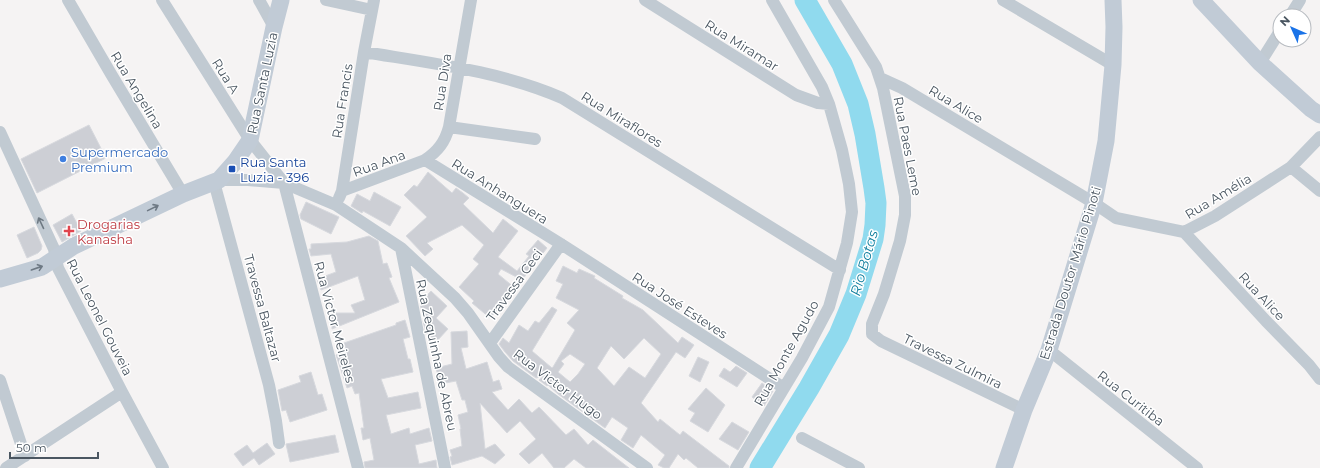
<svg xmlns="http://www.w3.org/2000/svg" width="1320" height="468" viewBox="0 0 1320 468" font-family="Montserrat,sans-serif">
  <rect width="100%" height="100%" fill="#f5f3f3"/>
  <g fill="none" stroke-linecap="round" stroke-linejoin="round">
    <path stroke="#90daee" stroke-width="21" d="M760,468L809,388L839,335L856,294L873,239L875,225L876,203L874,188L865,134L858,104L842,64L805,0"/>
  </g>
  <path fill="#cdcfd5" stroke="#d7d9de" fill-rule="evenodd" d="M89,125L106,158L37,193L21,159Z
    M428,172L452,193L456,188L463,193L469,198L463,204L493,233L503,219L518,231L498,257L517,271L529,256L526,254L538,240L547,248L522,280L501,269L498,274L515,288L501,302L503,304L490,318L472,303L474,301L459,287L479,264L473,259L484,245L462,225L427,243L433,249L425,256L406,236L427,217L404,195L414,185L417,187Z
    M374,192L401,207L390,226L363,211L362,213L351,206L357,194L370,201Z
    M306,202L339,217L331,234L301,219L300,215Z
    M72,214L81,231L62,242L53,225Z
    M34,227L42,246L41,250L38,253L27,258L17,235Z
    M369,236L378,241L383,264L387,263L392,277L389,278L399,302L332,329V313H355L351,305L365,300L358,276L321,290L317,279L336,272L331,254L311,256L309,249H311V244L347,242Z
    M563,266L577,273L579,269L595,276L594,278L623,296L622,298L643,310L678,343L682,337L694,345L685,358L676,352L641,403L658,422L660,419L680,435L683,431L729,466V468H698L686,458L684,460L678,454L669,468H664L658,465L665,455L641,435L633,448L621,440L628,428L612,417L605,428L558,394L548,385L547,386L539,380L544,376L536,378L513,361L505,352L499,344L503,338L509,343L519,325L528,331L535,321L539,323L552,307L557,310L532,351L552,368L553,367L575,330L567,323L579,310L556,298L563,284L556,281ZM644,338L661,354L645,378L629,367L614,386L597,368L611,346L624,359ZM570,354L585,364L578,374L570,382L558,372L564,364L561,361Z
    M431,291L447,306L436,318L448,329L436,342L426,333L423,321L426,316L422,313L420,303Z
    M405,320L410,337L403,339L408,359H410L413,372L381,379L388,398L418,392L421,408L386,415L391,434L409,428L410,434L429,428L432,441L415,445L419,464L436,460L437,468H365L364,462L374,460L370,438L363,440L361,428H364L359,393L355,394L352,386L347,388L336,355L347,352L344,343L396,325V323Z
    M467,331L468,347L461,348L466,369L487,362L493,382L499,380L502,389L492,392L508,410L519,399L532,413L539,407L566,435L574,429L588,445L593,440L629,468H586L574,459L564,468H554L542,453L529,464L519,454L536,439L520,421L507,433L480,403L485,449L495,444L505,455L495,464L482,456L452,465L450,457L452,456L450,450L462,446L460,429H461L458,415L468,412L465,400H462L456,381L440,384L436,368L452,364L451,332Z
    M698,357L709,362L700,382L689,376Z
    M736,366L747,373L737,387L719,376L724,368L730,372Z
    M311,372L318,395L322,394L327,410L290,422L286,410L282,411L278,390L301,382L299,376Z
    M762,383L773,391L764,406L752,397Z
    M706,388L725,405L708,432L690,421L695,413L688,409Z
    M732,422L749,432L738,450L719,439Z
    M335,435L339,452L290,462L286,444Z
    M267,443L275,454L259,465L254,458L243,466L234,454L247,445L253,453Z"/>
  <g fill="none" stroke-linecap="round" stroke-linejoin="round">
    <path stroke="#c1cad2" stroke-width="12" d="M68,0L111,74L183,194
      M162,0L250,140L284,183L358,468
      M259,0L274,27
      M326,0L372,10
      M645,0L796,95L818,103L829,104
      M834,0L876,67L883,88L905,196V215L900,241L884,294L872,324V334L881,341L1024,410
      M1003,0L1113,65
      M1290,16L1300,0
      M364,52C430,63 500,71 562,98L840,270
      M1260,63L1280,31
      M880,78L902,88L1094,203L1116,218L1184,232L1215,216L1291,167L1320,137
      M449,127L535,139
      M0,132L54,249L58,268L122,392L163,468
      M425,160L561,244L784,388
      M1291,167L1320,191
      M219,180H248L284,183L336,205L401,248L455,298L468,313L499,357L508,367L647,468
      M214,182L269,385L276,421L279,443
      M342,191L425,160C438,151 445,142 449,127L471,0
      M339,198L342,191L364,52L374,0
      M1184,232L1266,321L1309,365L1320,379
      M401,248L445,468
      M490,343L561,244
      M1049,350L1197,468
      M0,380L25,456
      M802,438L859,468
      M6,468L122,392
      M736,468L802,358L829,307L847,243L852,212L849,184L842,150L829,104L822,87L772,0"/>
    <path stroke="#c1cbd6" stroke-width="17" d="M1201,0L1260,63L1311,109L1320,115
      M0,279L42,267L74,246L183,194L219,180L235,162L250,140L274,27L281,0
      M1004,468L1024,410L1049,350L1094,203L1106,141L1113,65L1114,27L1113,0"/>
  </g>
  <defs><path id="oneway-shaft" d="M-6 0H5M1.5-3L5.5 0L1.5 3" fill="none" stroke-width="1.6" stroke-linecap="round" stroke-linejoin="round"/></defs>
  <g stroke="#6e7984">
    <use href="#oneway-shaft" transform="translate(153 208) rotate(-26)"/>
    <use href="#oneway-shaft" transform="translate(37 268) rotate(-19)"/>
  </g>
  <use stroke="#6e7983" href="#oneway-shaft" transform="translate(41 223) rotate(-115)"/>
  <circle fill="#3f7fe0" stroke="#fff" stroke-width="1.5" cx="63" cy="159" r="4"/>
  <rect fill="#1a4fb4" stroke="#fff" stroke-width="1.5" x="228" y="165" width="8" height="8" rx="2"/>
  <path fill="#e0444e" stroke="#fff" stroke-width="1.5" d="M67 225h4v4h4v4h-4v4h-4v-4h-4v-4h4z"/>
  <g text-anchor="middle" stroke-width="3" stroke-linejoin="round" paint-order="stroke">
    <g font-size="13" fill="#4a5661" stroke="#fff">
      <text transform="translate(742 45) rotate(32)" y="5">Rua Miramar</text>
      <text transform="translate(226 76) rotate(58)" y="5">Rua A</text>
      <text transform="translate(442 82) rotate(-81)" y="5">Rua Diva</text>
      <text transform="translate(262 83) rotate(-78)" y="5">Rua Santa Luzia</text>
      <text transform="translate(137 90) rotate(59)" y="5">Rua Angelina</text>
      <text transform="translate(342 101) rotate(-81)" y="5">Rua Francis</text>
      <text transform="translate(956 104) rotate(31)" y="5">Rua Alice</text>
      <text transform="translate(622 119) rotate(32)" y="5">Rua Miraflores</text>
      <text transform="translate(908 146) rotate(79)" y="5">Rua Paes Leme</text>
      <text transform="translate(379 163) rotate(-20)" y="5">Rua Ana</text>
      <text transform="translate(500 191) rotate(32)" y="5">Rua Anhanguera</text>
      <text transform="translate(1218 196) rotate(-31)" y="5">Rua Amélia</text>
      <text transform="translate(1070 273) rotate(-73)" y="5">Estrada Doutor Mário Pinoti</text>
      <text transform="translate(514 285) rotate(-54)" y="5">Travessa Ceci</text>
      <text transform="translate(1262 296) rotate(47)" y="5">Rua Alice</text>
      <text transform="translate(680 305) rotate(33)" y="5">Rua José Esteves</text>
      <text transform="translate(263 308) rotate(75)" y="5">Travessa Baltazar</text>
      <text transform="translate(100 317) rotate(63)" y="5">Rua Leonel Gouveia</text>
      <text transform="translate(335 322) rotate(75)" y="5">Rua Victor Meireles</text>
      <text transform="translate(786 353) rotate(-61)" y="5">Rua Monte Agudo</text>
      <text transform="translate(437 355) rotate(78)" y="5">Rua Zequinha de Abreu</text>
      <text transform="translate(953 361) rotate(26)" y="5">Travessa Zulmira</text>
      <text transform="translate(558 384) rotate(37)" y="5">Rua Victor Hugo</text>
      <text transform="translate(1131 398) rotate(38)" y="5">Rua Curitiba</text>
    </g>
    <g font-size="13" fill="#366cbe" stroke="#fff" text-anchor="start">
      <text x="71" y="157">Supermercado<tspan x="71" dy="15">Premium</tspan></text>
    </g>
    <g font-size="13" fill="#164399" stroke="#fff" text-anchor="start">
      <text x="240" y="167">Rua Santa<tspan x="240" dy="15">Luzia - 396</tspan></text>
    </g>
    <g font-size="13" fill="#be3a42" stroke="#fff" text-anchor="start">
      <text x="77" y="229">Drogarias<tspan x="77" dy="15">Kanasha</tspan></text>
    </g>
    <g font-size="14" font-style="italic" fill="#0c7c9b" stroke="#fff">
      <text transform="translate(864 263) rotate(-74)" y="5">Rio Botas</text>
    </g>
  </g>
  <g transform="translate(1292 28) rotate(315)"><circle r="19" fill="#ffffff" stroke="#b7bbc0"/>
  <path d="M0-3L7 15L0 10L-7 15Z" fill="#1a73e8"/>
  <text y="-6" font-size="11" font-weight="bold" text-anchor="middle" fill="#4a5661">N</text>
  </g>
  <path d="M10 452v6h88v-6" fill="none" stroke="#4a5661" stroke-width="2"/>
  <text x="16" y="452" font-size="12" fill="#4a5661" stroke="#ffffff" stroke-width="3" paint-order="stroke">50 m</text>
</svg>
